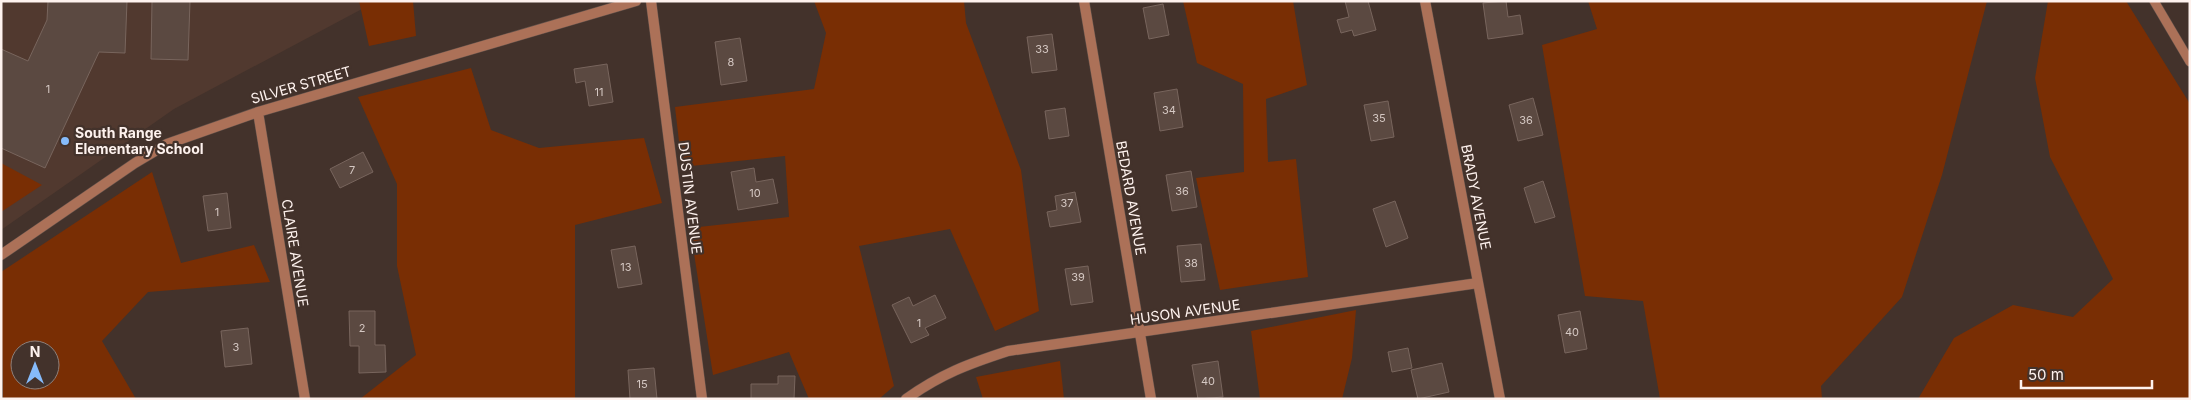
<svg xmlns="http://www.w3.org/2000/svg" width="2191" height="400" viewBox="0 0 2191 400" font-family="Inter,sans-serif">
  <rect width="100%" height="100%" fill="#43322b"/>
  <path fill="#51392f" d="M1,1H377L174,109L1,230Z"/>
  <path fill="#792e04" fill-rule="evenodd" d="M359,1H413L416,36L369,46Z
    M814,1H964L966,23L1021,170L1039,311L995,331L950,229L859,246L894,386L879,399H809L789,352L713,375L690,228L789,217L785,156L682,167L675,107L814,89L826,33Z
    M1183,1H1293L1307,85L1266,99L1268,162L1296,159L1308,277L1220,290L1196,178L1244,172L1243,84L1197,63Z
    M1588,1H1987L1942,175L1902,297L1821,386L1822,399H1660L1643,301L1585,296L1542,45L1597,29Z
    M2048,1H2126L2190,104V399H1918L1954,338L2013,305L2073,317L2113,279L2050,157L2035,78Z
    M471,68L491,130L539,148L644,138L662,203L575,225V399H360L416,355L397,266V184L358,97Z
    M1,163L42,185L1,212Z
    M152,172L181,263L254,245L270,282L148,292L102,341L136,399H3L1,272ZM20,350H50V380H20Z
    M1356,310L1352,358L1342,399H1260L1251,331Z
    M1060,361L1064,399H983L976,377Z"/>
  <path fill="#5b4941" stroke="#78655d" d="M48,1H127L125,53L99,52L45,168L1,148V49L28,61L47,20Z
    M152,1H190L188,60L151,59Z
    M1345,1H1368L1376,30L1354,36L1352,30L1341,33L1337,20L1349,17Z
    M1506,1L1508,17L1520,15L1523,34L1488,39L1483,3Z
    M1163,4L1169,35L1149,39L1143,8Z
    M1052,34L1057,70L1032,73L1027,37Z
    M740,38L747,81L721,85L715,42Z
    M607,64L613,102L589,106L585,81L576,83L574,69Z
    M1177,89L1183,127L1160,131L1154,93Z
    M1533,98L1543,135L1518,141L1509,105Z
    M1388,101L1394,137L1371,141L1364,105Z
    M1065,108L1069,136L1049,139L1045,111Z
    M363,152L373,172L340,188L330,169Z
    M754,168L756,182L773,179L778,203L738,210L731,172Z
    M1191,171L1197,207L1172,211L1166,175Z
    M1543,181L1555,217L1535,223L1524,188Z
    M1075,192L1081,222L1050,227L1047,212L1057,210L1055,196Z
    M227,193L231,228L208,231L203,196Z
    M1395,201L1408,238L1386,247L1373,209Z
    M1201,244L1205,280L1181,282L1177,246Z
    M635,246L642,284L618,288L611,250Z
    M1088,266L1093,302L1071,305L1065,269Z
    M935,295L946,318L925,328L929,335L911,343L892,305L909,297L913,306Z
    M349,311H375V345H385L386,372L359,373V346H350Z
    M1580,311L1587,349L1565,353L1558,315Z
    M248,328L252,364L225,367L221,331Z
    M1408,348L1412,368L1392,372L1388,352Z
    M1218,361L1223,397L1198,399L1192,365Z
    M1442,363L1449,392L1418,399L1411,370Z
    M654,368L657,399H630L628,370Z
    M778,376H795L794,399H751V384H778Z"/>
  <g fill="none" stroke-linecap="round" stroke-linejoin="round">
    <g stroke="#61514a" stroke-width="10">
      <path id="service" d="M2154,1L2190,62"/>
    </g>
    <g stroke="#61514a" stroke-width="11">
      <path id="minor" d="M651,1L702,399
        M1084,1L1151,399
        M1425,1L1500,399
        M258,112L305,399
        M1,255L135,163L167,144L258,112L636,1
        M906,399C941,374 968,364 1008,351L1478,283"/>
    </g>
    <use href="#service" stroke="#ac7158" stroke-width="9"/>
    <use href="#minor" stroke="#ac7158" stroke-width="10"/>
  </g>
  <circle fill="#86bbfb" stroke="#43322b" stroke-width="2" cx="65" cy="141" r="5"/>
  <g text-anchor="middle" stroke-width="4.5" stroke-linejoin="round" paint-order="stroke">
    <g font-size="11" fill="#d5c8c3">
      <text x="1042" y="53">33</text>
      <text x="731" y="66">8</text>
      <text x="48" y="93">1</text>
      <text x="599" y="96">11</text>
      <text x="1169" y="114">34</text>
      <text x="1379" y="122">35</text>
      <text x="1526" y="124">36</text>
      <text x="352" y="174">7</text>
      <text x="1182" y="195">36</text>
      <text x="755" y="197">10</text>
      <text x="1067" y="207">37</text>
      <text x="217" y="216">1</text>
      <text x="1191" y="267">38</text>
      <text x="626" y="271">13</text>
      <text x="1078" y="281">39</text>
      <text x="919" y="327">1</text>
      <text x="362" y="332">2</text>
      <text x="1572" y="336">40</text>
      <text x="236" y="351">3</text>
      <text x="1208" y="385">40</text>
      <text x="642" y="388">15</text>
    </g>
    <g font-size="14" fill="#fef2ee" stroke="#43322b">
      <text transform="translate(301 85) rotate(-16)" y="5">SILVER STREET</text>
      <text transform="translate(1476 197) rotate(79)" y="5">BRADY AVENUE</text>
      <text transform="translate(690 198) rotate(83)" y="5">DUSTIN AVENUE</text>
      <text transform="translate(1131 198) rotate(80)" y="5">BEDARD AVENUE</text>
      <text transform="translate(295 253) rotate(81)" y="5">CLAIRE AVENUE</text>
      <text transform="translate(1185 312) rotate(-8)" y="5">HUSON AVENUE</text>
    </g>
    <g font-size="14" font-weight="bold" fill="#fef2ee" stroke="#43322b" text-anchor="start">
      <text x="75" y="138">South Range<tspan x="75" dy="16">Elementary School</tspan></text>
    </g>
  </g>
  <rect width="2191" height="400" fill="none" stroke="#fef2ee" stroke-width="5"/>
  <g transform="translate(35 365)"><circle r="24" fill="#43322b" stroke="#8e7f79"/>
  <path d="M0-4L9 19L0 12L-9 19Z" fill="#86bbfb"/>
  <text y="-8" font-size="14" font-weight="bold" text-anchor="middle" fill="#fef2ee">N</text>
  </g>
  <path d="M2021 380v8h131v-8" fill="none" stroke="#fef2ee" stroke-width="2.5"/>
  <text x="2028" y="380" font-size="15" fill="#fef2ee" stroke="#43322b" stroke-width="4" paint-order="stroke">50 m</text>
</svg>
